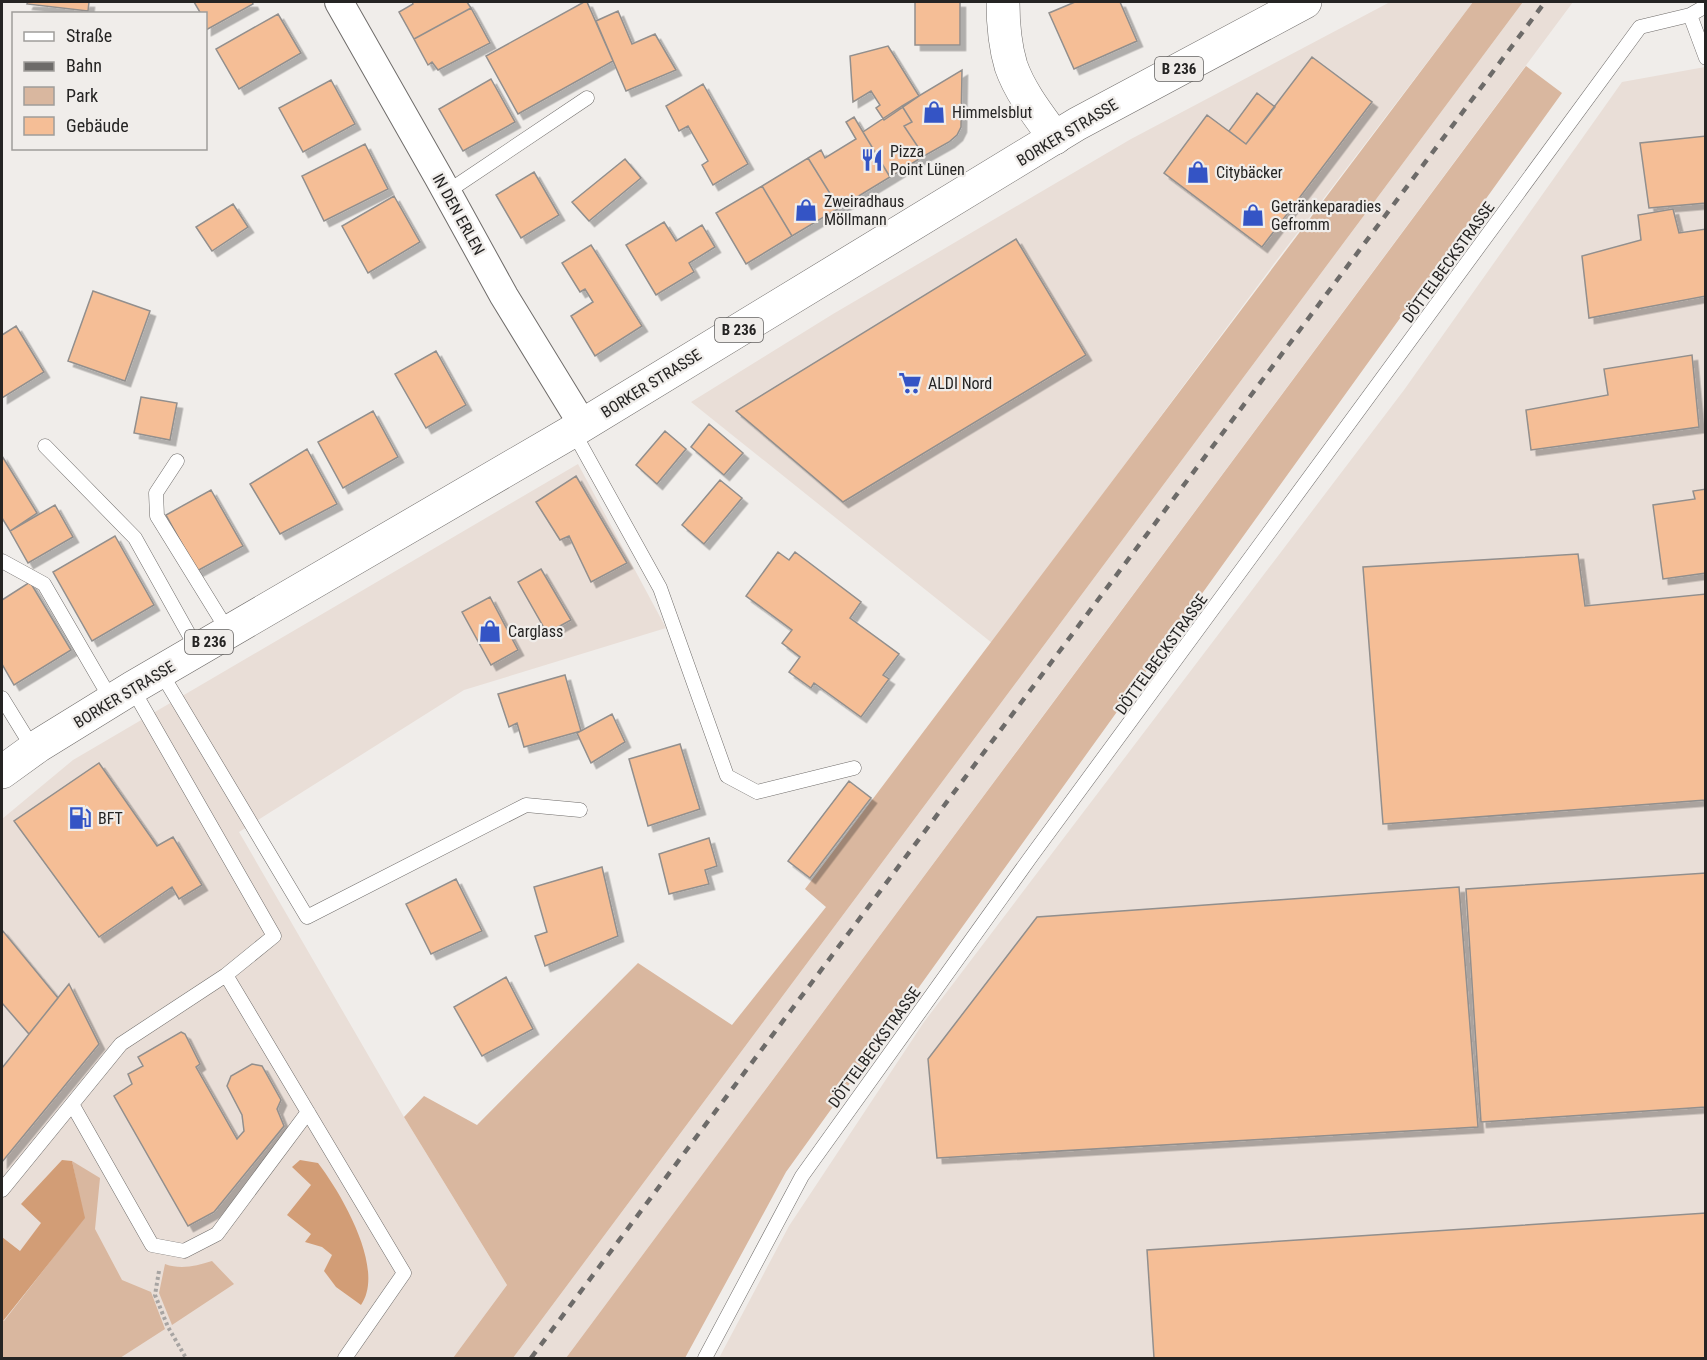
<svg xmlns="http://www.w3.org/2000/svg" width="1707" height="1360" viewBox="0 0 1707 1360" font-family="'Roboto Condensed',sans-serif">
  <defs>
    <filter id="shadow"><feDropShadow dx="5.5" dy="5.5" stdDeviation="0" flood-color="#0004"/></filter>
  </defs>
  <rect width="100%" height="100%" fill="#f0edea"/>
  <path fill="#e9ded7" d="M1390,2H1473L1276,261L992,643L691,402L833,314L1131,139Z
    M1523,2H1573L566,1358H513Z
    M1705,67V1358H719L789,1226L924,1022L1404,390L1622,82Z
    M578,464L666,628L464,690L239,832L404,1117L507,1285L453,1358H2V819L73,760Z"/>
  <path fill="#d9b79f" d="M1473,2H1523L513,1358H453L507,1285L404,1117L424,1096L477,1125L638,963L732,1025L826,907L805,889Z
    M1526,66L1562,93L786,1172L685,1358H566Z
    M72,1161L100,1178L95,1229L122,1280L151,1292L165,1329L120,1358H2V1320L4,1321L84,1218Z
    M212,1261L234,1284L172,1325L159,1293L165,1264C181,1270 196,1266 212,1261Z"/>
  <path fill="#d29d76" d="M62,1160L72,1161L85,1218L3,1321L2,1320V1237L20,1251L41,1223L21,1204Z
    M300,1160L318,1163C341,1193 386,1269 361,1305L336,1287L324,1271L332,1255L322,1247L305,1242L311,1234L287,1215L311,1185L292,1167Z"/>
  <path fill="#f5be96" stroke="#928f8d" stroke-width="1.5" filter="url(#shadow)" d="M28,2H89L88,11L27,4Z
    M194,2H252L253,4L206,30V14H201Z
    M412,2H467L471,8L414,39L399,12L413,4Z
    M584,2H587L613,61L518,114L486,56Z
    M915,2H960V45H915Z
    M1075,2H1120L1137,41L1074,69L1049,13Z
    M471,8L490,43L438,70L432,62L428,65L414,39Z
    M618,11L632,44L655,34L676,70L626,91L596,21Z
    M278,14L301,53L239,89L216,49Z
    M888,46L919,96L884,120L876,108L880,105L871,91L853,102L850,56Z
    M1312,57L1372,102L1262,247L1164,173L1207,115L1246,144Z
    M962,70L961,127L957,135L949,142L924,156L904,126L912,122L902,106Z
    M491,79L515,122L463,151L439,109Z
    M331,80L355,124L303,152L279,108Z
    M703,84L748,164L713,185L702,165L708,161L688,126L679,131L666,106Z
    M1257,93L1275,107L1246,144L1229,131Z
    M902,106L912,122L904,126L924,156L890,177L863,132Z
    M854,117L890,177L839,208L808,158L821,150L825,158L856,139L846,122Z
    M1706,136V203L1649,208L1640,143Z
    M365,144L388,189L324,221L302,176Z
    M808,158L839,208L792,236L762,186Z
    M625,159L641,178L589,221L572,202Z
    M534,172L559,215L521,238L496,195Z
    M762,186L792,236L746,264L716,213Z
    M394,196L420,242L368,273L342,226Z
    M233,204L248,227L212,251L196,227Z
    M1673,209L1679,233L1706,229V296L1589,318L1582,256L1641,240L1638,215Z
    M664,222L676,241L702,225L715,247L689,263L694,272L656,295L626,245Z
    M1016,239L1086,355L843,502L736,411Z
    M591,245L642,326L595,356L571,316L593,302L585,289L580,292L562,263Z
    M93,291L150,311L125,381L68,361Z
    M16,326L44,372L2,398V335Z
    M436,351L466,405L426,428L395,374Z
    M1692,355L1699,427L1531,450L1526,410L1608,395L1604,369Z
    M141,397L177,403L170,440L134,433Z
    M373,411L398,457L343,488L318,442Z
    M709,424L743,453L724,475L691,447Z
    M665,431L686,449L657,484L636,465Z
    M307,449L337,504L280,534L250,484Z
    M2,456L37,513L10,531L2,518Z
    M576,476L627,563L591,582L569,536L560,540L536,502Z
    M720,480L742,498L704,544L682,525Z
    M1706,489V573L1663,579L1653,505L1695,499L1693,491Z
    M211,490L243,546L197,571L166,515Z
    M55,505L73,537L28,563L10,531Z
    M115,536L154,605L92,641L53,572Z
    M778,552L789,560L795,552L861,602L850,618L899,654L883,675L889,679L861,717L814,683L811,688L789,672L800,657L782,643L792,630L746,596Z
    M1578,554L1585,606L1706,594V800L1383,824L1363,567Z
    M541,569L571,620L547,633L518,582Z
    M30,582L71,650L14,685L2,664V600Z
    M490,597L518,650L491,665L462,612Z
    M565,675L581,731L524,747L517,723L509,727L498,694Z
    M612,714L625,742L591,763L577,733Z
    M680,744L700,809L648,826L629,759Z
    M99,763L157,846L173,837L202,885L179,899L172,887L99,937L14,821Z
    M849,781L871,798L810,878L788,861Z
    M709,838L717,866L705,870L709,884L669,894L659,854Z
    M602,867L618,936L545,966L535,936L547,932L534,887Z
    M1706,873V1107L1481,1122L1466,889Z
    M456,879L482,931L431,954L406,904Z
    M1459,887L1478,1127L937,1158L928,1059L1037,917Z
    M2,930L58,998L29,1034L2,1003Z
    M506,977L533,1029L482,1056L454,1007Z
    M69,984L99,1044L2,1162V1068Z
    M181,1032L185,1034L200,1064L196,1067L237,1139L244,1131L242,1115L227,1086L231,1076L252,1064L262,1066L281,1100L277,1109L284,1126L214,1212L188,1226L114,1096L132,1084L128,1074L143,1066L138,1057Z
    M1706,1213V1358H1154L1147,1250Z"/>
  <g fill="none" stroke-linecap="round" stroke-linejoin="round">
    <g stroke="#6f6c6a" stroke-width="15">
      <path id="lane" d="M1690,15L1706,58
        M447,192L587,98
        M573,431L660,588L727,776L757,792L854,768
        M45,446L135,538L197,649
        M177,461L156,493L157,516L228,631
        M2,561L44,584L112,701
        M160,671L307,917L526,805L580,810
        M2,698L34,750
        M226,975L404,1273L345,1358
        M72,1104L152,1245L184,1251L217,1234L308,1112
        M2,1190L121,1044L226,975L274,936L132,688
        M705,1358L802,1176L1030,858L1640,27L1690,15L1706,6"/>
    </g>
    <g stroke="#6f6c6a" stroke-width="30">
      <path id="street" d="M339,2L439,178L504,296L583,425"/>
    </g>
    <g stroke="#6f6c6a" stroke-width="34">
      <path id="secondary" d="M1003,2C1003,23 1005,46 1011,66C1020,92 1039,116 1055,138"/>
    </g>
    <g stroke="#6f6c6a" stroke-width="34">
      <path id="primary" d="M2,772L38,746L132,688L573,431L1077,124L1305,2"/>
    </g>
    <path stroke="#a7a4a2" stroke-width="4" stroke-dasharray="3 3" stroke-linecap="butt" d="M159,1271L155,1295L168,1327L186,1358"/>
    <use href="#lane" stroke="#fff" stroke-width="14"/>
    <use href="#street" stroke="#fff" stroke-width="28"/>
    <use href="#secondary" stroke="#fff" stroke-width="33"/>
    <use href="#primary" stroke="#fff" stroke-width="33"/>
    <path stroke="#6d6b69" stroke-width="4.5" stroke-dasharray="8 8" stroke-linecap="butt" d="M531,1358L1545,2"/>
  </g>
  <defs>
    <g id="shop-bare" transform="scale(1.8)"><path d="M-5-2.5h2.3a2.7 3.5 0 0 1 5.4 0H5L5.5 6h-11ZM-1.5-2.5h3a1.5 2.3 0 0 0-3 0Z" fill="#3454c5" stroke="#f0edea" stroke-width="2.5" paint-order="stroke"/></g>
    <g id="restaurant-bare" transform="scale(1.8)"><path d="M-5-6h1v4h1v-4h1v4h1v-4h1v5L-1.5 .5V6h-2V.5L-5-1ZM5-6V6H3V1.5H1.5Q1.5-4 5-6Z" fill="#3454c5" stroke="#f0edea" stroke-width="2.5" paint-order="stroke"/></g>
    <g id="supermarket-bare" transform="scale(1.8)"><path d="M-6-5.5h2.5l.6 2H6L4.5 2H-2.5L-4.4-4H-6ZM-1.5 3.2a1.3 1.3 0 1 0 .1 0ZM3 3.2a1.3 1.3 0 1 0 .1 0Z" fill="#3454c5" stroke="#f0edea" stroke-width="2.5" paint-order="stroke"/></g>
    <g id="fuel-bare" transform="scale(1.8)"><path d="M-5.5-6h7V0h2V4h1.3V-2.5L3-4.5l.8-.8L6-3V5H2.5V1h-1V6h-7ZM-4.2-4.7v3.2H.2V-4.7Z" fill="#3454c5" stroke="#f0edea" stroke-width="2.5" paint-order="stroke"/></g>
  </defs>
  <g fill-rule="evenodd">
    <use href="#shop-bare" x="934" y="112"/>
    <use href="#restaurant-bare" x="872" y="160"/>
    <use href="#shop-bare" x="1198" y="172"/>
    <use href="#shop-bare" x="806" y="210"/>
    <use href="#shop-bare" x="1253" y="215"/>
    <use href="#supermarket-bare" x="910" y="383"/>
    <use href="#shop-bare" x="490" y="631"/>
    <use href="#fuel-bare" x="80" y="818"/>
  </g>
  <g text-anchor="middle" stroke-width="4.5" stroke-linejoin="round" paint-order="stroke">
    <g fill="#f0edea" stroke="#62605f" stroke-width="1.5">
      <rect x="1155" y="57" width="48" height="24" rx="4.5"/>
      <rect x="715" y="318" width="48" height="24" rx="4.5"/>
      <rect x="185" y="630" width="48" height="24" rx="4.5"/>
    </g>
    <g font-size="15" font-weight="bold" fill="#252423">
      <text x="1179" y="74">B 236</text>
      <text x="739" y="335">B 236</text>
      <text x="209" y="647">B 236</text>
    </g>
    <g font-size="16" fill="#252423" stroke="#f0edea" text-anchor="start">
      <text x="952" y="118">Himmelsblut</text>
      <text x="890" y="157">Pizza<tspan x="890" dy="18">Point Lünen</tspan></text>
      <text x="1216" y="178">Citybäcker</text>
      <text x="824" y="207">Zweiradhaus<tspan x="824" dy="18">Möllmann</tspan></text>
      <text x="1271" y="212">Getränkeparadies<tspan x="1271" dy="18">Gefromm</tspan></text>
      <text x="928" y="389">ALDI Nord</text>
      <text x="508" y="637">Carglass</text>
      <text x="98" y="824">BFT</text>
    </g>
    <g font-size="16" fill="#252423" stroke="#f0edea">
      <text transform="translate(1067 132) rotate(-31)" y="6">BORKER STRASSE</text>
      <text transform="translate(459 214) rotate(61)" y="6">IN DEN ERLEN</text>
      <text transform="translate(1448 262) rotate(-54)" y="6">DÖTTELBECKSTRASSE</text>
      <text transform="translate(651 383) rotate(-32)" y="6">BORKER STRASSE</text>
      <text transform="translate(1161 654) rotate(-54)" y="6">DÖTTELBECKSTRASSE</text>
      <text transform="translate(124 694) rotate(-31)" y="6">BORKER STRASSE</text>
      <text transform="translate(874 1047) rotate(-54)" y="6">DÖTTELBECKSTRASSE</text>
    </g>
  </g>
  <rect width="1707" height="1360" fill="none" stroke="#252423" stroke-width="6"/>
  <rect x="12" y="12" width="195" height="138" fill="#f0edea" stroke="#9f9d9a" stroke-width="1.5"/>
  <rect x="24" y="32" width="30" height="9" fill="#ffffff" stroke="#9f9d9a" stroke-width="1.5"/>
  <text x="66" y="42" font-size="18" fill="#252423">Straße</text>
  <rect x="24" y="62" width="30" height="9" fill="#6d6b69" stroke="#9f9d9a" stroke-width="1.5"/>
  <text x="66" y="72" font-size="18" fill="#252423">Bahn</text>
  <rect x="24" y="87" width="30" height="18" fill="#d9b79f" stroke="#9f9d9a" stroke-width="1.5"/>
  <text x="66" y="102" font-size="18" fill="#252423">Park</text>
  <rect x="24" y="117" width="30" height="18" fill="#f5be96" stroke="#9f9d9a" stroke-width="1.5"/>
  <text x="66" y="132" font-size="18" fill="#252423">Gebäude</text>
</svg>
